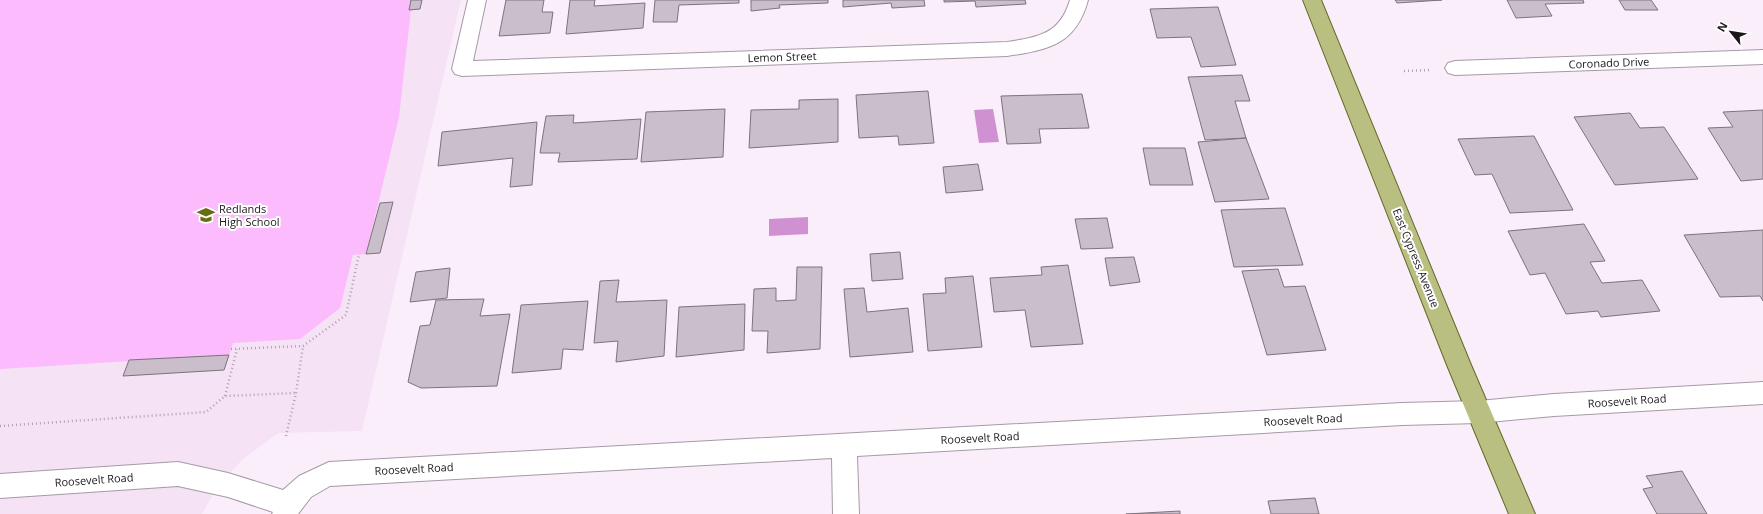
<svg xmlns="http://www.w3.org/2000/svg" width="1763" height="514" viewBox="0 0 1763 514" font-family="'Open Sans',sans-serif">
  <rect width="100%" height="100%" fill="#fbeefb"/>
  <path fill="#f5e2f5" d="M0,0H461L362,431L279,433L243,459L218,486L202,514H0Z"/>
  <path fill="#fbbbfd" d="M0,0H412L399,117L366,254L353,255L340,308L300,339L233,343L229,355L0,369Z"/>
  <path fill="#d091d2" d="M993,109L999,142L979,143L974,110Z
    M808,217V234L769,236V219Z"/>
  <path fill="#cabeca" stroke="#7d727d" d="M411,0H422L420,9L409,10Z
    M506,0H544L542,12H553L550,33L499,36Z
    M570,0H595L594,6L645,3L643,28L566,34Z
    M655,0H739V3L679,5L677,22H653Z
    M751,0H828V3L779,5L780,8L751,11Z
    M843,0H924L925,6L892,8L891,3L843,7Z
    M944,0H1025L1026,4L976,7L975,1L944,2Z
    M1395,0H1442L1397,3Z
    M1507,0H1583L1584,3L1545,4L1552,16L1516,18Z
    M1619,0H1651L1658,10H1625Z
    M1218,7L1236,65L1201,67L1191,37L1157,38L1150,9Z
    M1242,75L1250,101H1235L1246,138L1205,140L1188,77Z
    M928,91L934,143L899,145L898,136L859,138L856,95Z
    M1082,94L1089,128L1039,129L1041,143L1007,144L1001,96Z
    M838,99V142L749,148L751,110L799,109V100Z
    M725,109L723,157L641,162L646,112Z
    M1763,110V179L1741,181L1708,128L1733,127L1723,112Z
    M1630,113L1640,128L1664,127L1698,179L1615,185L1574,117Z
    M574,115L573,123L641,119L637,159L558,162L560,153H540L546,116Z
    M537,122L532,185L510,187L513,158L438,166L442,132Z
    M1534,136L1573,210L1510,213L1492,174L1475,175L1458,139Z
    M1246,138L1269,199L1215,202L1198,142Z
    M1143,148H1185L1193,185H1150Z
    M978,164L983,190L946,193L943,167Z
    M393,202L380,253L366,254L380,203Z
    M1285,208L1303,265L1234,267L1221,210Z
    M1107,218L1113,248L1081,249L1075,219Z
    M1584,224L1605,261L1590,262L1602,283L1642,280L1660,311L1601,317L1598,311L1566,314L1545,273L1530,275L1508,231Z
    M1763,230V301L1760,296L1720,297L1684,235Z
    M900,252L903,279L872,281L870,254Z
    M1134,257L1140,282L1110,286L1105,258Z
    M1068,265L1083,344L1031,347L1025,310L994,312L990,278L1042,275L1041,267Z
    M797,267H822L820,349L767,353L768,331H752L754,289L776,288V301L796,300Z
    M450,268L447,298L410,302L416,272Z
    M1278,269L1284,287L1305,286L1326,350L1267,355L1242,271Z
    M973,276L982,347L928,351L923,294L946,293L945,278Z
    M619,280L616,302L667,300L664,356L616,362L618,341L594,343L600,281Z
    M864,288L867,312L908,308L913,352L850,357L844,289Z
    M484,299L480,316L510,314L497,386L421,388L408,382L420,326L430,325L436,300Z
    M588,301L583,350L563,349L561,369L512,373L521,305Z
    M745,304L744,350L676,357L679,307Z
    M229,355L224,370L123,376L129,360Z
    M1682,471L1707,514H1657L1643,489L1653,487L1646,476Z
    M1315,498L1319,514H1271L1268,501Z
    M1180,511V514H1126Z"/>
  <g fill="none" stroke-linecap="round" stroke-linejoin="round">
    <g stroke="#a59aa5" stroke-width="2">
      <path id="minor" d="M468,0H486L473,61L1007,42C1039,37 1060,34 1070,0H1088C1076,45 1048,50 1007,56L462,76L455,74L452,69Z
        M1763,50V64L1455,75L1448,73L1445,68L1448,63L1455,61Z
        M1763,382V404L1554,416L1479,423L1402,425L857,456L859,514H833L832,458L330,486L311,497L298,514H272L273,512L228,497L178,486L0,498V474L178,462L228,473L283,490L299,476L329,462L1402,403L1479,401L1554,394Z"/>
    </g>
    <g stroke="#646827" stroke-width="2">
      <path id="major" d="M1303,0H1321L1471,365L1535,514H1509L1447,365Z"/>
    </g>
    <path stroke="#ada3ad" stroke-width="2.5" stroke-dasharray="1 3" stroke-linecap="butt" d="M1404,71L1431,70
      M231,349L303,346L346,315L359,254
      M225,396L237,349
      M0,426L206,412L225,396L296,393
      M286,436L296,393L303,346"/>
    <use href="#minor" fill="#fff" fill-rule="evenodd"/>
    <use href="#major" fill="#b9be81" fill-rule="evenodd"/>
  </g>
  <defs>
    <g id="school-bare" transform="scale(1.38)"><path d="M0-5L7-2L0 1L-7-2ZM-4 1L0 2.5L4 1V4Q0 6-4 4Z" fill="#666d12" stroke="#fff" stroke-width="2.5" paint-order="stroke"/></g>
  </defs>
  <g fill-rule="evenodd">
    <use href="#school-bare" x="206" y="215"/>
  </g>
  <g text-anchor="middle" stroke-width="4" stroke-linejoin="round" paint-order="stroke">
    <g font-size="11" fill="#1c171c" stroke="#fff">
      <text transform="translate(782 57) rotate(-2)" y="4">Lemon Street</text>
      <text transform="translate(1609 63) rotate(-2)" y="4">Coronado Drive</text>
      <text transform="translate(1416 258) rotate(68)" y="4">East Cypress Avenue</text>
      <text transform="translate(1627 401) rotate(-4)" y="4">Roosevelt Road</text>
      <text transform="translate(1303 420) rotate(-3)" y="4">Roosevelt Road</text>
      <text transform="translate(980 438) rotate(-3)" y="4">Roosevelt Road</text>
      <text transform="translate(414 469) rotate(-3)" y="4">Roosevelt Road</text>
      <text transform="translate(94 480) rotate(-4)" y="4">Roosevelt Road</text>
    </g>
    <g font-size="11" fill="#1c171c" stroke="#fff" text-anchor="start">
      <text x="219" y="213">Redlands<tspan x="219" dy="13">High School</tspan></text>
    </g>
  </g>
  <g transform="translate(1731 32) rotate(300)" stroke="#ffffff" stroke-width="3" paint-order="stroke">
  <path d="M0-3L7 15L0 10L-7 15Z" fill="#1c171c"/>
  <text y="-6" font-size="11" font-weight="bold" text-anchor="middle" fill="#1c171c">N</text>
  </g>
</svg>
